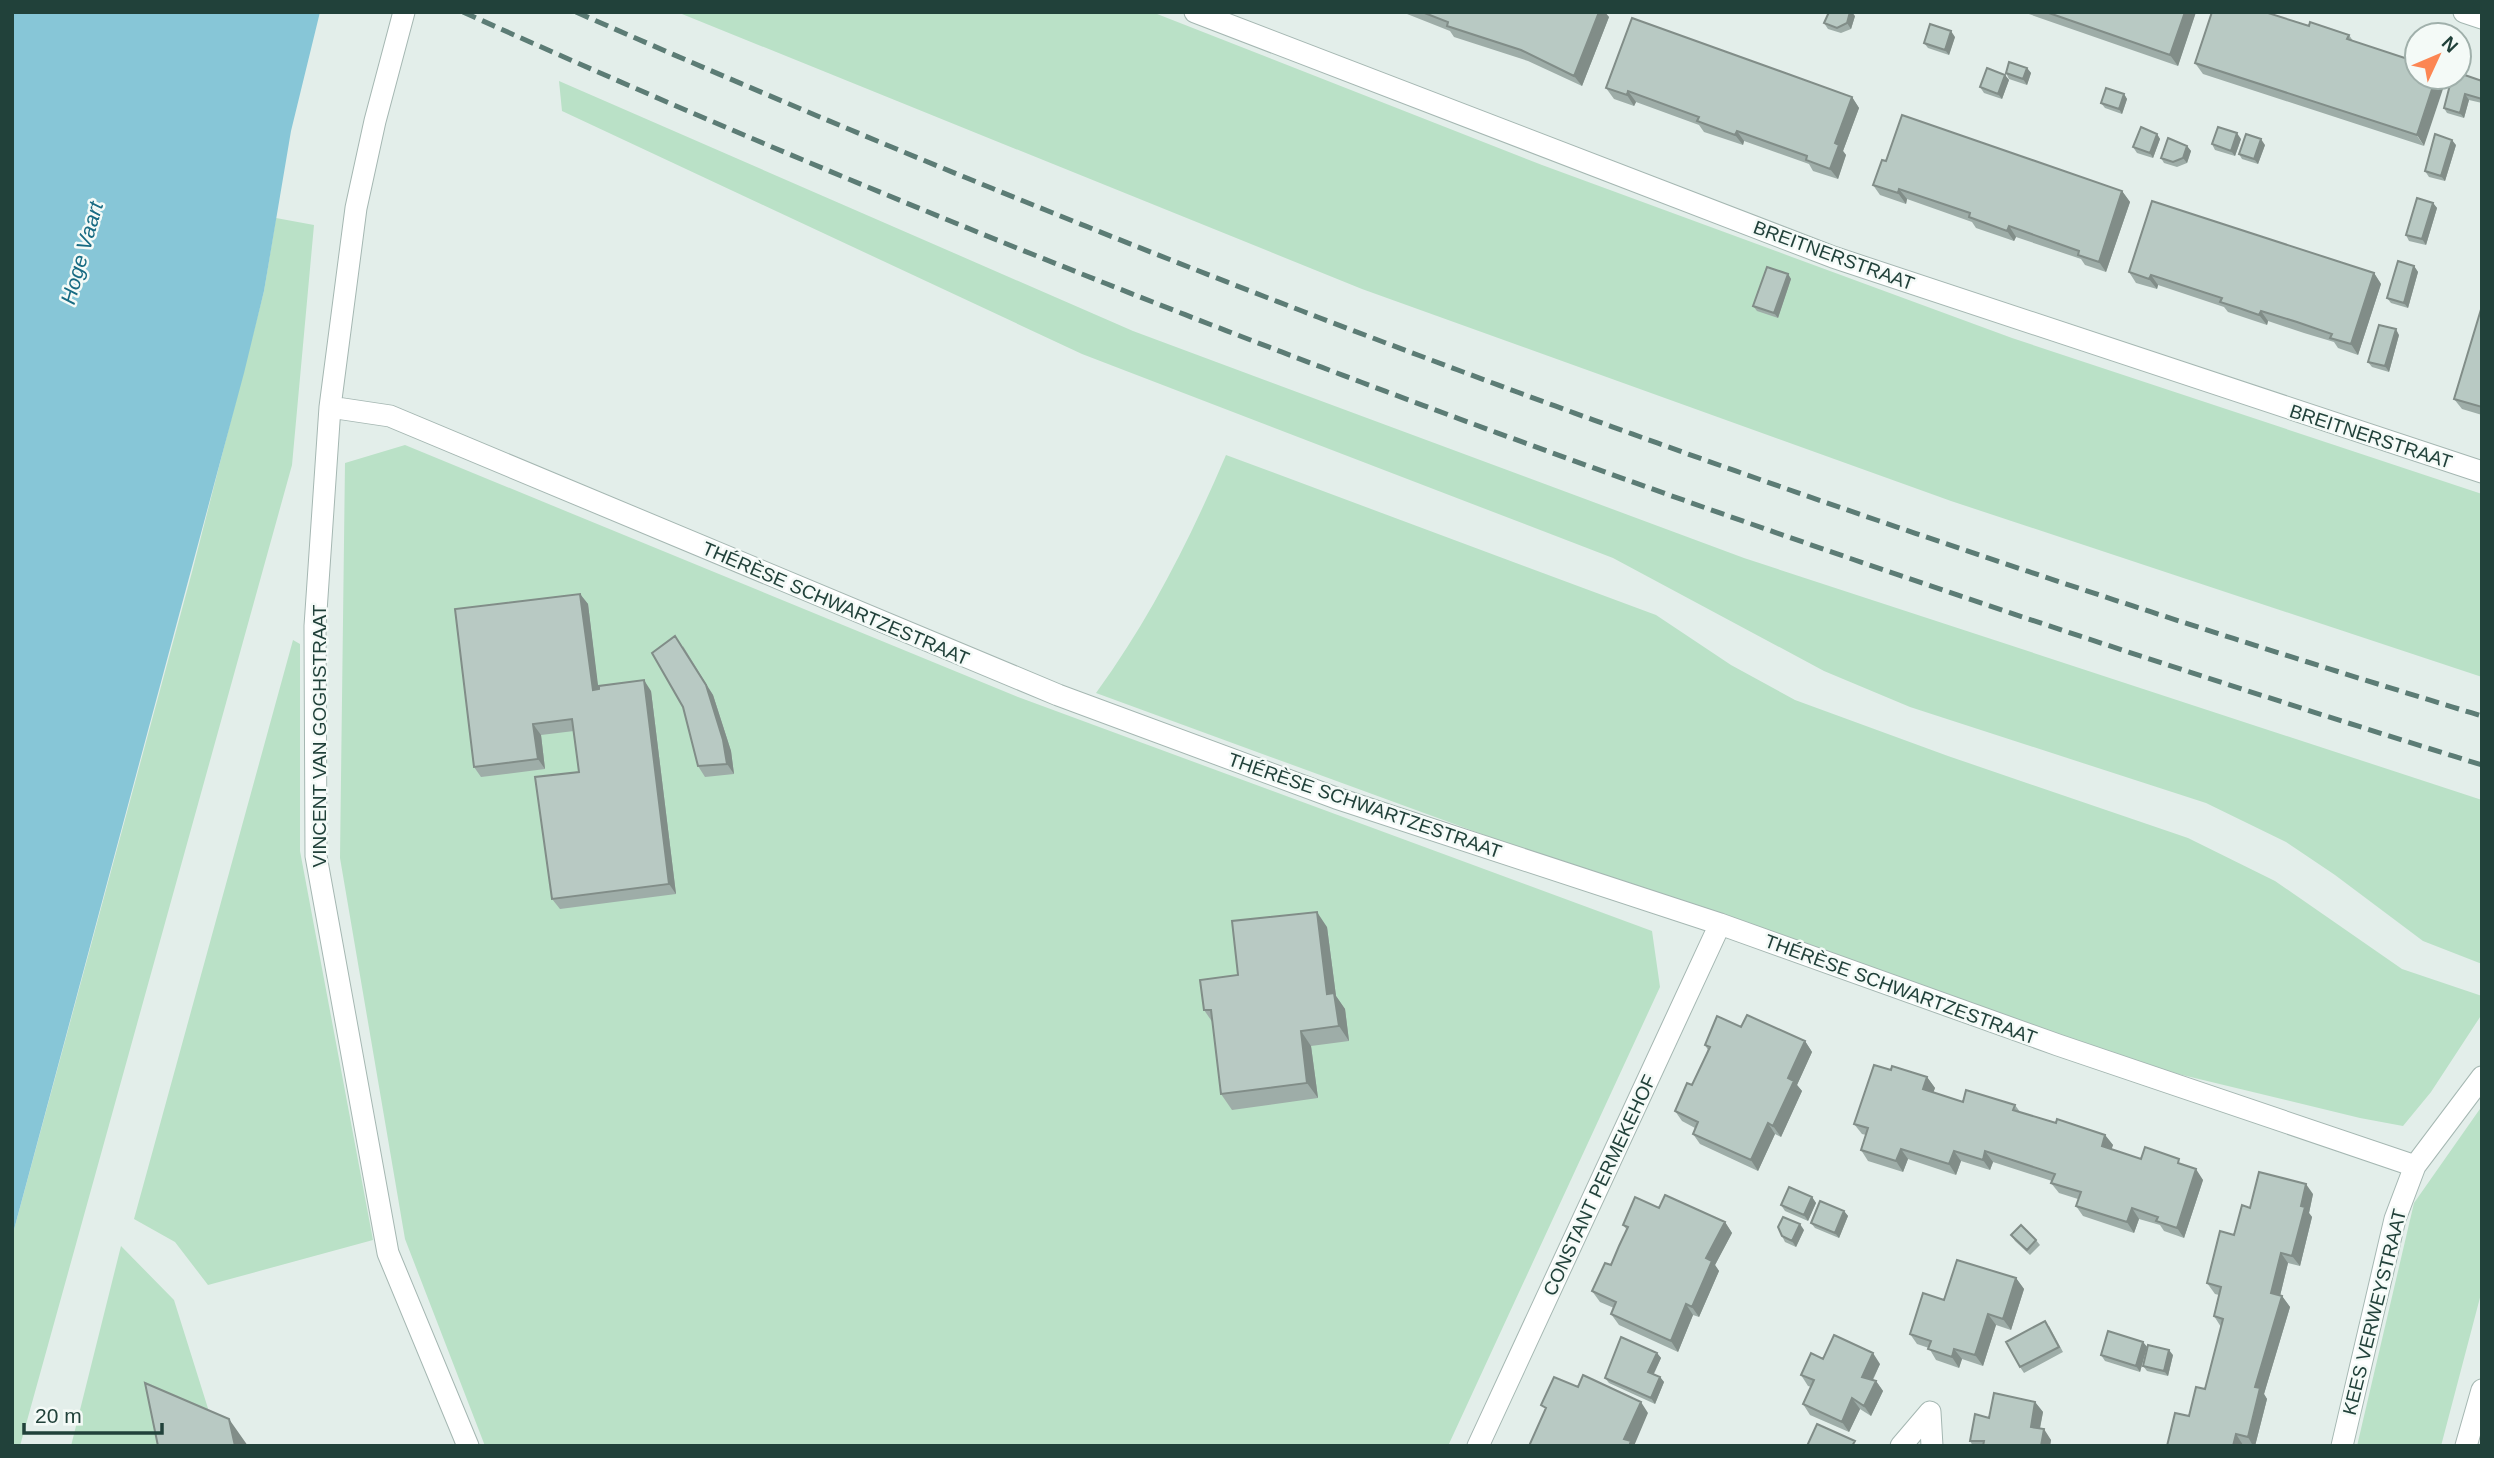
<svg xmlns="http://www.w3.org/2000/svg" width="2494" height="1458" viewBox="0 0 2494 1458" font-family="Helvetica,sans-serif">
  <rect width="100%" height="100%" fill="#e3eeea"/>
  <path fill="#bae1c7" d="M677,12H1152L1542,165L2012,338L2482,494V677L1951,501L1362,289Z
    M559,81L1133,331L1744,558L2482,800V964L2423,941L2335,875L2286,842L2206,803L1910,707L1824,671L1613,558L1082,354L562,111Z
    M276,218L314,225L292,465L20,1446H12V1237L192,572L264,291Z
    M405,445L1018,697L1652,931L1660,987L1448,1446H485L405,1239L340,858L345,463Z
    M1226,455L1656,615L1731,665L1795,700L1948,756L2188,838L2275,881L2402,969L2482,996V1014L2431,1092L2403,1126L2360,1118L2058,1045L1096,693C1150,619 1190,539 1226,455Z
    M293,640L300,644V851L373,1240L208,1285L175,1242L134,1219Z
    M2482,1106V1290L2441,1446H2357L2414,1203Z
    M121,1246L174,1300L211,1418L163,1446H71Z"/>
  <path fill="#87c6d7" d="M12,12H320L291,131L264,291L244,373L12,1237Z"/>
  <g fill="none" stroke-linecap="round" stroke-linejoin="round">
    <g stroke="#a5b7b2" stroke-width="23">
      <path id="lane" d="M2466,1446L2482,1390"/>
    </g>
    <g stroke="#a5b7b2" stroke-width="23">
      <path id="street" d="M404,12L375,121L356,208L330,407L315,626L316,856L388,1253L468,1446
        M1195,12L1833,257L2482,472
        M2464,12L2482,18
        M330,407L390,416L1058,695L1336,798L1720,924L2058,1045L2415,1166
        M1478,1446L1720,924
        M1901,1446L1930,1412L1932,1446
        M2342,1446L2395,1219L2415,1166L2482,1077"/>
    </g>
    <use href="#lane" stroke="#fff" stroke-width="21"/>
    <use href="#street" stroke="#fff" stroke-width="21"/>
    <path stroke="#5c7c75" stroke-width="5" stroke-dasharray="14 7" stroke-linecap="butt" d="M463,12C1120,308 1793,551 2482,765
      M576,12C1196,285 1834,519 2482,716"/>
  </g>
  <path fill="#9eada8" d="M1402,12H1599L1609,17L1582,86L1528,61L1454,37L1450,31Z
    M2023,12H2196L2178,66Z
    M1855,16L1851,29L1841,33L1828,29L1824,23Z
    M2309,26L2349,35L2424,146L2203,74L2195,63Z
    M1955,37L1949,55L1928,48L1924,43Z
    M2027,68L2031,73L2027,85L2009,79L2006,73Z
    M2005,75L2009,80L2002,99L1984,93L1980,87Z
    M2482,81V103L2469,100L2464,118L2447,113L2444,108Z
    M1606,88L1852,97L1859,108L1843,151L1846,155L1838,179L1813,171L1809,164L1744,141L1743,145L1704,132L1699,125L1636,102L1634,106L1614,99Z
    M2124,94L2127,99L2122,114L2105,108L2101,103Z
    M2157,134L2160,139L2153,158L2137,153L2133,147Z
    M2241,139L2235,156L2215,150L2212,144Z
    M2265,145L2258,164L2242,159L2239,154Z
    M2456,145L2445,181L2429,177L2425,171Z
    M2187,146L2191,151L2187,163L2177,167L2164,163L2161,158Z
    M1873,185L2122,191L2130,202L2106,272L2085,265L2081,259L2016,237L2014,241L1976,228L1972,222L1907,199L1906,204L1880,195Z
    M2433,203L2437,208L2426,245L2409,241L2406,235Z
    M2414,266L2418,272L2408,308L2391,303L2387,298Z
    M2129,272L2374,273L2381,284L2358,355L2338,348L2334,342L2304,333L2268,321L2267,325L2228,312L2224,307L2158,285L2157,289L2136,283Z
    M1788,274L1791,279L1778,318L1757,311L1753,306Z
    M2482,306V415L2462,409L2454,399Z
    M2399,335L2389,372L2372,367L2368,362Z
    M580,594L588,604L598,689L651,691L676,894L560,909L552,899L579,772L574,731L541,735L545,769L481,777L474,767Z
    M683,646L713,695L731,751L734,774L705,777L698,766Z
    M1327,927L1336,996L1345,1009L1349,1041L1311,1046L1318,1098L1232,1110L1221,1094L1213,1023L1204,1010L1238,975Z
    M1741,1027L1805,1041L1812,1052L1797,1085L1802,1091L1781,1137L1775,1134L1758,1171L1700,1144L1693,1134L1695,1128L1682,1121L1675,1111L1692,1085L1708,1050L1705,1045Z
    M1891,1070L1927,1077L1935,1088L1933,1092L1963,1102L2015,1105L2020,1112L2056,1123L2105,1135L2113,1145L2111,1149L2141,1159L2184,1165L2203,1180L2184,1238L2164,1231L2160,1225L2139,1219L2134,1233L2083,1216L2076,1206L2078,1199L2059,1193L2051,1183L2052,1181L1993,1162L1990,1170L1961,1161L1956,1175L1908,1159L1903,1172L1868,1161L1861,1150L1866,1135L1862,1134L1854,1124Z
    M2313,1194L2309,1213L2312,1217L2300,1266L2288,1263L2280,1296H2282L2290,1307L2264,1394L2267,1399L2255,1446L2243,1445L2189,1416L2205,1389L2221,1327L2214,1316L2219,1295L2215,1294L2207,1283L2234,1235L2250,1208Z
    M1812,1197L1816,1203L1808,1221L1785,1211L1781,1205Z
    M1659,1208L1725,1222L1732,1233L1715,1265L1719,1271L1699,1317L1693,1315L1678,1352L1619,1325L1611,1314L1614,1308L1600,1302L1592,1291L1611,1265L1627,1230L1623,1225Z
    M1844,1211L1848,1216L1839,1238L1815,1228L1811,1223Z
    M1804,1230L1796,1247L1785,1242L1782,1236Z
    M2011,1235L2036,1240L2040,1245L2030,1255L2015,1241Z
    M2016,1278L2024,1289L2011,1330L1996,1325L1983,1366L1962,1359L1959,1368L1936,1360L1929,1348L1917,1344L1910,1334L1944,1300Z
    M2049,1326L2063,1352L2024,1373L2020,1367Z
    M2143,1342L2147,1347L2140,1372L2105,1361L2101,1355Z
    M1657,1353L1661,1358L1654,1374L1660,1377L1664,1382L1655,1404L1609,1383L1605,1378Z
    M2173,1355L2168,1376L2147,1371L2143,1366Z
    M1823,1359L1880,1364L1873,1380L1876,1381L1883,1391L1871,1416L1860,1409L1849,1432L1810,1415L1803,1404L1811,1387L1808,1386L1801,1375Z
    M2035,1402L2043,1412L2040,1429L2051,1440L2050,1446H1973L1970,1441L1989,1418Z"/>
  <path fill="#818d88" d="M1599,12H1605L1609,17L1582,86L1574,76Z
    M1850,12H1852L1855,16L1851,29L1847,23Z
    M2185,12H2196L2178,66L2170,55Z
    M1951,31L1955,37L1949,55L1945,50Z
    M2027,68L2031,73L2027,85L2023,79Z
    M2005,75L2009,80L2002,99L1998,94Z
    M2436,77H2447L2424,146L2417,135Z
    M1628,91L1636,102L1634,106L1627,95Z
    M2124,94L2127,99L2122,114L2119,109Z
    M2465,94L2469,100L2464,118L2460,113Z
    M1852,97L1859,108L1843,151L1846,155L1838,179L1830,169L1835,143Z
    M1737,131L1744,141L1743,145L1735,135Z
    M2237,133L2241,139L2235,156L2231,151Z
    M2157,134L2160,139L2153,158L2150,153Z
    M2261,139L2265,145L2258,164L2254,159Z
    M2452,140L2456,145L2445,181L2441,176Z
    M2187,146L2191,151L2187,163L2183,158Z
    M1899,189L1907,199L1906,204L1898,193Z
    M2122,191L2130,202L2106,272L2099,262Z
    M2433,203L2437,208L2426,245L2422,239Z
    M2009,226L2016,237L2014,241L2007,231Z
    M2414,266L2418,272L2408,308L2404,303Z
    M2374,273L2381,284L2358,355L2351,344Z
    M1788,274L1791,279L1778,318L1774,313Z
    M2151,275L2158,285L2157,289L2149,279Z
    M2261,311L2268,321L2267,325L2259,315Z
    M2396,329L2399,335L2389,372L2385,366Z
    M580,594L588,604L600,701L593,690Z
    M675,636L713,695L731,751L734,774L727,764Z
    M644,680L651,691L676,894L669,884Z
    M533,724L541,735L545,769L538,759Z
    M1317,912L1327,927L1336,996L1345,1009L1349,1041L1339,1026L1327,994Z
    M1301,1031L1311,1046L1318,1098L1307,1083Z
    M1805,1041L1812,1052L1797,1085L1802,1091L1781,1137L1773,1126L1788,1078Z
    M1927,1077L1935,1088L1931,1099L1923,1089Z
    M1768,1123L1775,1134L1758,1171L1751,1160Z
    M2105,1135L2113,1145L2109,1157L2102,1146Z
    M1901,1149L1908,1159L1903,1172L1896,1161Z
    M1954,1151L1961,1161L1956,1175L1949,1164Z
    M1985,1151L1993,1162L1990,1170L1983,1160Z
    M2196,1169L2203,1180L2184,1238L2177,1228Z
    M2306,1184L2313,1194L2309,1213L2312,1217L2300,1266L2292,1256L2301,1206Z
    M1812,1197L1816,1203L1808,1221L1804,1215Z
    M2132,1208L2139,1219L2134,1233L2127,1222Z
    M1844,1211L1848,1216L1839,1238L1835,1233Z
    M1725,1222L1732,1233L1715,1265L1719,1271L1699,1317L1692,1307L1706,1258Z
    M1800,1224L1804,1230L1796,1247L1792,1241Z
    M2281,1253L2288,1263L2278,1304L2271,1293Z
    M2016,1278L2024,1289L2011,1330L2003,1319Z
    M2282,1296L2290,1307L2264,1394L2267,1399L2255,1446H2253L2248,1437L2255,1387Z
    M1686,1304L1693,1315L1678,1352L1671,1341Z
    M1988,1314L1996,1325L1983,1366L1975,1355Z
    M2143,1342L2147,1347L2140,1372L2136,1366Z
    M1954,1349L1962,1359L1959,1368L1952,1357Z
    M2169,1350L2173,1355L2168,1376L2164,1371Z
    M1657,1353L1661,1358L1652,1377L1648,1372Z
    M1873,1353L1880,1364L1869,1387L1862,1377Z
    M1660,1377L1664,1382L1655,1404L1651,1398Z
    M1876,1381L1883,1391L1871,1416L1864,1406Z
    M1852,1398L1860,1409L1849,1432L1842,1422Z
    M1641,1402L1648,1413L1634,1446H1629L1624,1439Z
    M2035,1402L2043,1412L2038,1437L2031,1427Z
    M229,1419L248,1446H235Z
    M2044,1429L2051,1440L2050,1446H2041Z
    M2236,1434L2243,1445V1446H2233Z"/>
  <path fill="#b8c9c3" stroke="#818d88" stroke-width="2" d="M1422,12H1599L1574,76L1521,50L1447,26L1448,22Z
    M1829,12H1850L1847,23L1837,28L1824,23Z
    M2046,12H2185L2170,55Z
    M2212,12H2265L2309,26L2310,22L2349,35L2347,39L2417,62V77H2436L2417,135L2195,63Z
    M1632,18L1852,97L1835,143L1839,145L1830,169L1806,160L1807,156L1737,131L1735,135L1697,121L1699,117L1628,91L1627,95L1606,88Z
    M1930,24L1951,31L1945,50L1924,43Z
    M2009,62L2027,68L2023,79L2006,73Z
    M1987,68L2005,75L1998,94L1980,87Z
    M2459,73L2482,81V99L2465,94L2460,113L2444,108L2452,77H2459Z
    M2106,88L2124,94L2119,109L2101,103Z
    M1902,115L2122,191L2099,262L2078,255L2079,251L2009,226L2007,231L1969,217L1970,213L1899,189L1898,193L1873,185L1882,160L1886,161Z
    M2141,127L2157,134L2150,153L2133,147Z
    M2218,127L2237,133L2231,151L2212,144Z
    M2246,134L2261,139L2254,159L2239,154Z
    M2435,134L2452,140L2441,176L2425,171Z
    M2168,138L2187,146L2183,158L2173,162L2161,158Z
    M2417,198L2433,203L2422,239L2406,235Z
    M2152,201L2374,273L2351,344L2330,338L2332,334L2297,322L2261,311L2259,315L2239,308L2220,302L2222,298L2151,275L2149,279L2129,272Z
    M2398,261L2414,266L2404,303L2387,298Z
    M1767,267L1788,274L1774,313L1753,306Z
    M2482,306V407L2454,399Z
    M2379,325L2396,329L2385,366L2368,362Z
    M580,594L593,690L599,689V686L644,680L669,884L552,899L535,777L579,772L572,719L533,724L538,759L474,767L455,609Z
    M675,636L706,685L723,740L727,764L698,766L683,707L652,653Z
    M1317,912L1327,994L1334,993L1339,1026L1301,1031L1307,1083L1221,1094L1211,1010H1204L1200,980L1238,975L1232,921Z
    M1747,1015L1805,1041L1788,1078L1794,1081L1773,1126L1768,1123L1751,1160L1693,1134L1698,1122L1675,1111L1687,1083L1692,1085L1710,1047L1705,1045L1717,1016L1741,1027Z
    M1874,1065L1891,1070L1892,1066L1927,1077L1923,1089L1963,1102L1966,1090L2015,1105L2013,1110L2056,1123L2057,1119L2105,1135L2102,1146L2141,1159L2145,1147L2179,1159L2178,1163L2196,1169L2177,1228L2156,1221L2158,1217L2132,1208L2127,1222L2076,1206L2081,1192L2051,1183L2055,1174L1985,1151L1983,1160L1954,1151L1949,1164L1901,1149L1896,1161L1861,1150L1868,1128L1854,1124Z
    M2259,1172L2306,1184L2301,1206L2305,1207L2292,1256L2281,1253L2271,1293L2282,1296L2255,1387L2260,1388L2248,1437L2236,1434L2233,1446H2167L2175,1413L2189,1416L2196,1387L2205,1389L2223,1319L2214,1316L2221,1287L2207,1283L2220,1231L2234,1235L2242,1205L2250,1208Z
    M1789,1187L1812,1197L1804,1215L1781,1205Z
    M1665,1195L1725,1222L1706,1258L1712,1261L1692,1307L1686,1304L1671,1341L1611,1314L1616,1302L1592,1291L1605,1263L1611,1265L1619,1246L1628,1227L1623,1225L1635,1197L1659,1208Z
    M1820,1201L1844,1211L1835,1233L1811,1223Z
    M1783,1217L1800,1224L1792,1241L1782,1236L1778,1227Z
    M2021,1225L2036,1240L2027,1250L2011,1235Z
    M1957,1260L2016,1278L2003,1319L1988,1314L1975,1355L1954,1349L1952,1357L1928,1349L1931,1341L1910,1334L1923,1293L1944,1300Z
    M2045,1321L2059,1347L2020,1367L2006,1342Z
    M2108,1331L2143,1342L2136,1366L2101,1355Z
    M1834,1335L1873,1353L1862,1377L1876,1381L1864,1406L1852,1398L1842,1422L1803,1404L1814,1380L1801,1375L1811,1353L1823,1359Z
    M1621,1337L1657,1353L1648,1372L1660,1377L1651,1398L1605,1378Z
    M2148,1345L2169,1350L2164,1371L2143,1366Z
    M1583,1375L1641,1402L1624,1439L1631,1441L1629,1446H1529L1546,1408L1541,1405L1554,1377L1578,1387Z
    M145,1383L229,1419L235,1446H158Z
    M1994,1393L2035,1402L2031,1427L2044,1429L2041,1446H1983L1984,1441H1970L1975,1414L1989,1418Z
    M1817,1424L1855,1441L1852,1446H1807Z"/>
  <g text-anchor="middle" stroke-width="5" stroke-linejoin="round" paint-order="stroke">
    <g font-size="19" fill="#21413a" stroke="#f4faf7">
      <text transform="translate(1834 255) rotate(20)" y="7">BREITNERSTRAAT</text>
      <text transform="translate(2371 436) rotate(18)" y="7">BREITNERSTRAAT</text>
      <text transform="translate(836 603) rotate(23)" y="7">THÉRÈSE SCHWARTZESTRAAT</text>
      <text transform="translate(319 736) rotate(-90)" y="7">VINCENT VAN GOGHSTRAAT</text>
      <text transform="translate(1365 805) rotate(19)" y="7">THÉRÈSE SCHWARTZESTRAAT</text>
      <text transform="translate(1901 989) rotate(20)" y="7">THÉRÈSE SCHWARTZESTRAAT</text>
      <text transform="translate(1599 1185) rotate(-65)" y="7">CONSTANT PERMEKEHOF</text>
      <text transform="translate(2374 1312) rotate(-76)" y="7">KEES VERWEYSTRAAT</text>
    </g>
    <g font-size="21" font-style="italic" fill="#166a82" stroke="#f4faf7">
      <text transform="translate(82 253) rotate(-74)" y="7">Hoge Vaart</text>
    </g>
  </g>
  <rect width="2494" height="1458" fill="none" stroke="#21413a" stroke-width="28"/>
  <g transform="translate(2438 56) rotate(46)"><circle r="33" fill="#f4faf7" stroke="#a0b0ab" stroke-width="2"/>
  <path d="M0-5L12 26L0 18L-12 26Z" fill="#fc8653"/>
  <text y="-10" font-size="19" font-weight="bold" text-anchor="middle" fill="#21413a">N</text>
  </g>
  <path d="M24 1423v10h138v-10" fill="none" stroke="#21413a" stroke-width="3.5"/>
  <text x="35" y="1423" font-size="21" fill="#21413a" stroke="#f4faf7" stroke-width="5" paint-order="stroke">20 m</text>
</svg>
